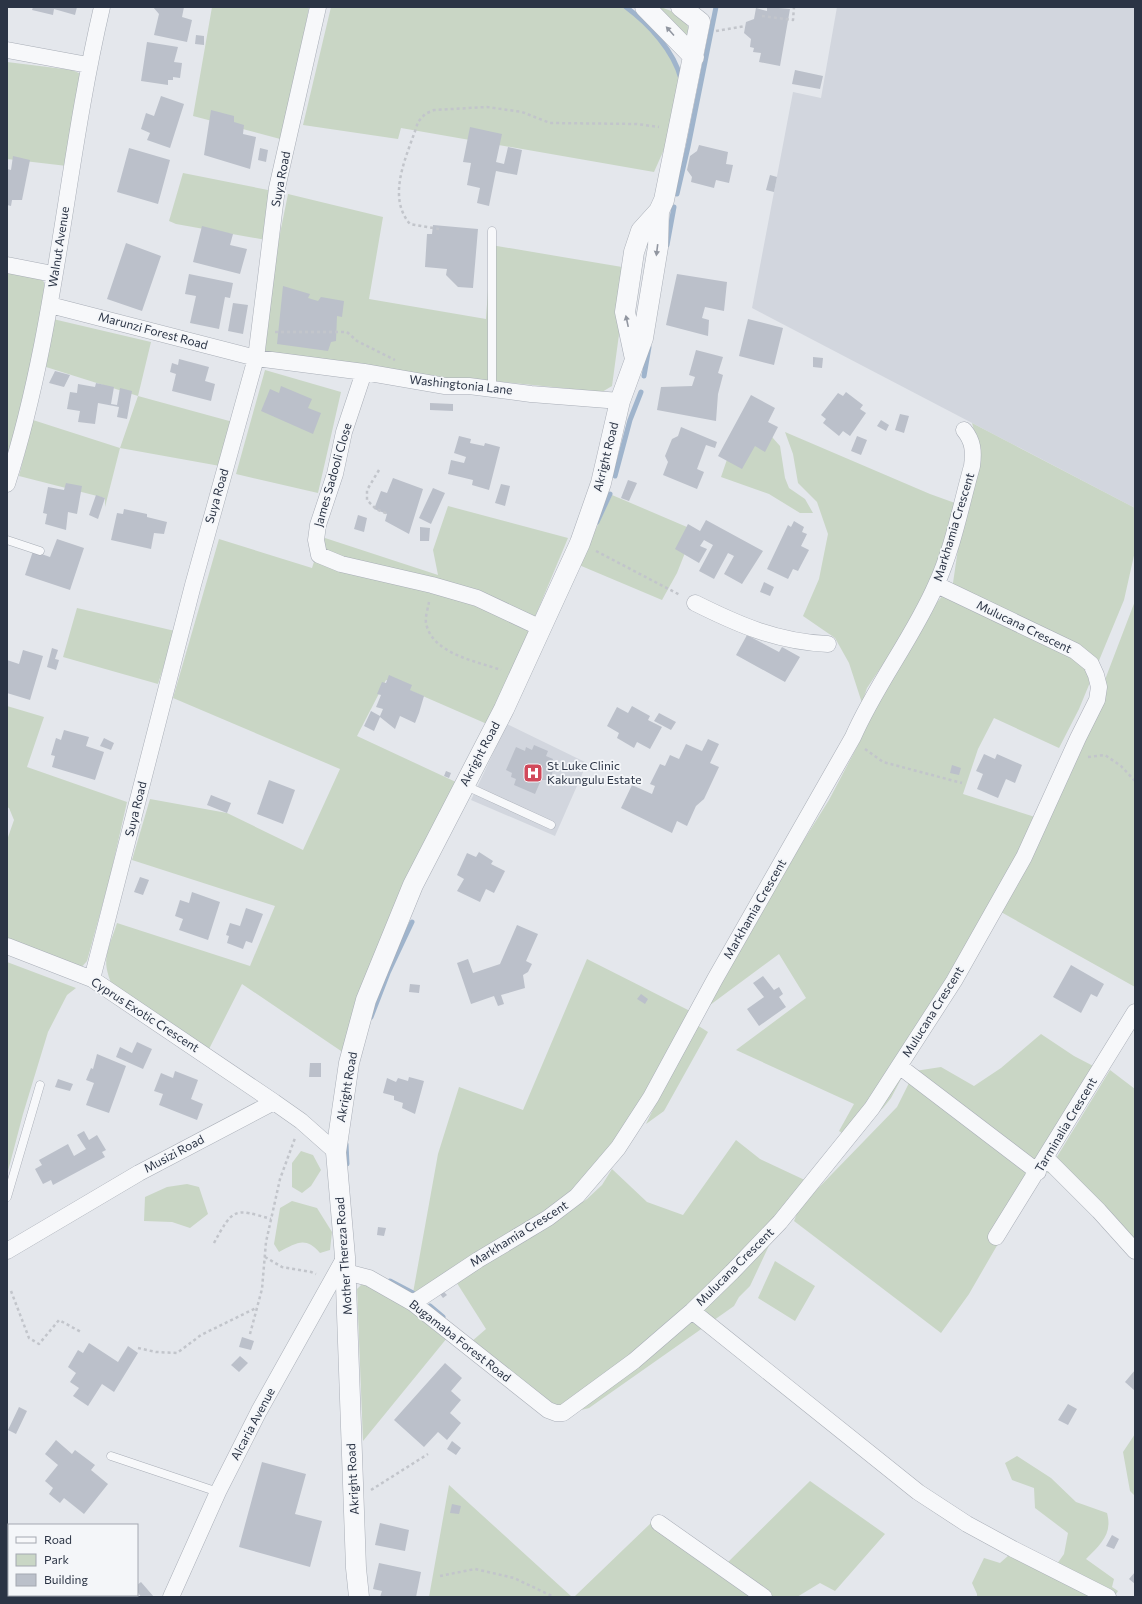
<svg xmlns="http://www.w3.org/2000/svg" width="1142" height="1604" viewBox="0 0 1142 1604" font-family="Commissioner,sans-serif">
  <rect width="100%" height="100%" fill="#e4e7ec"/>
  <path fill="#d2d6de" d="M837,7H1135V508L752,308L793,92L821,98Z
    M507,724L587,763L555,836L471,800Z"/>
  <path fill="#c9d6c5" d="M212,7H309L284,140L193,116Z
    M331,7H626L648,23L672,56L681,73L666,145L654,172L401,128L398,139L303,125Z
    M655,7C669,7 687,18 690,32L687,36Z
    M7,62L72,70L81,74L67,166L7,159Z
    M183,173L273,191L266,240L176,224L169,221Z
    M288,194L383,217L369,299L486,319L491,245L628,268L612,386L602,392L482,380L354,375L260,352L271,278Z
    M7,271L39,277L44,282V299L31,380L7,465Z
    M53,319L151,342L138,396L233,422L220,466L120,448L105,507V498L19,476L33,420L120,448L138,396L46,367Z
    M265,370L341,392L318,493L236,474Z
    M972,423L1135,508V551L1124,600L1079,709L1059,748L994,718L978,749L963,794L1035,817L1026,843L891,1098L883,1108L850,1138L839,1131L854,1104L736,1050L806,998L779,954L706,1008L772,891L829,800L858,745L873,694L929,612L953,583L961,528L980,453Z
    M785,432L930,494L955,503L939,574L896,645L867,688L862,703L849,663L835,638L803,616L819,579L828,534L817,502L798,483L793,454Z
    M772,437L780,446L785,478L789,488L805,499L813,513H800L769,494L721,477L733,442Z
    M612,495L694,530L677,573L662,600L579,565Z
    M448,506L568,538L517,660L487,724L386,680L357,736L458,783L385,927L344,1053L242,984L208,1051L113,987C100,959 108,951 117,923L250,966L275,906L132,860L150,799L227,813L303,850L340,769L173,698L219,539L312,568L322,537L438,575L433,550Z
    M1135,601V987L1001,912L1049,812L1079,755L1098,698Z
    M77,608L175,631L158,684L63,657Z
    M7,706L44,717L27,767L127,802L110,877L87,961L79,970L7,939V840L14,820L9,808L7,807Z
    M587,959L692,1012L632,1129L582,1181L543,1214L413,1293L438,1154L459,1087L523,1110Z
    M7,962L76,988L67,995L48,1032L23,1114L7,1175Z
    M697,1025L708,1032L664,1111L646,1124L672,1070Z
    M1041,1034L1074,1056L1099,1069L969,1294L941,1333L794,1221L799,1208L897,1107L915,1071L941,1067L974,1086L1001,1068Z
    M1110,1070L1135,1089V1244L1062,1175L1047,1173Z
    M736,1140L760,1159L809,1182L774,1235L750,1286L739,1297L734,1306L589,1408L566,1414L471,1342L486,1329L455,1280L552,1222L587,1199L602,1185L612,1169L647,1202L683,1215Z
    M301,1151L313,1155L321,1170L311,1186L302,1193L292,1187V1163Z
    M187,1184L199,1187L208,1214L190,1228L172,1222L144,1221L145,1197L167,1187Z
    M292,1201L317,1208L332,1232L330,1250L320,1253C305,1236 297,1243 279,1252L274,1244L280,1208Z
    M775,1261L815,1286L795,1321L758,1298Z
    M362,1284H369L416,1311L447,1338L363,1441L357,1289Z
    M1135,1434V1496L1130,1491L1123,1452Z
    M1017,1456L1051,1478L1076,1502L1107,1513C1113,1534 1100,1545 1086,1559L1114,1579L1112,1587L1118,1591L1114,1597H977V1594L972,1583L984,1558L1000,1563L1018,1547L1052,1571L1064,1554L1068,1533L1035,1508L1034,1488L1012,1480L1005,1463Z
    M810,1481L885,1534L835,1591L820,1583L797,1597H574L651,1523L682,1540L721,1569Z
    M449,1485L572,1597H429Z
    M7,1558H9V1595H108L110,1597H7Z"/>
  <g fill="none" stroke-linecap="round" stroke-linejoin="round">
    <path stroke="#9fb4cc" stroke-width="5" d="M626,7C649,24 674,51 681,79
      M677,194L688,147L716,7
      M667,245L674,207
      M644,376L649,347
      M615,476L630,420L641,392
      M597,522L610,494
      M371,1017L388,973L412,922
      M346,1144L347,1164
      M390,1281L413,1293
      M430,1306L443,1317"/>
  </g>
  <path fill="#bbc0ca" d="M33,7H77L75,15L54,9L53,15L32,10Z
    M153,7H184L182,17L192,20L187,42L154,35L159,14Z
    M767,7L790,9L780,66L759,62L761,53L753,52L754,48L750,47L751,39L744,33L746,22L754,19L756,8L767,11Z
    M196,35L204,36V45L195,44Z
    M147,42L178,47L174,62L182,63L180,78L173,77V80H168V85L141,81Z
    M795,70L823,76L820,89L792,84Z
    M161,96L184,104L170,148L147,140L150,133L141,129L146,113L154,116Z
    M211,110L234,116V122L244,125L243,134L256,137L250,169L204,155Z
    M470,127L502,134L496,162L504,164L508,147L522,150L517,175L496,171L489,206L477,203L480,188L467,185L471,163L463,162Z
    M699,145L728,152L726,164L733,165L729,183L716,180L714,188L691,182L692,177L687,170L690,156L697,151Z
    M129,148L170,160L158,204L117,192Z
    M260,148L268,150L266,162L258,160Z
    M13,156L30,160L22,200H12L11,206L7,205V169L11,170Z
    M770,175L777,177L774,192L766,190Z
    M433,225L478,229L473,288L458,287L446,275L447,269L425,267L427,234H432Z
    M202,226L233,234L230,245L247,249L240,274L193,262Z
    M126,243L161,256L142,311L107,299Z
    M189,274L233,283L230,298L225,297L219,329L190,323L196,296L185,294Z
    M677,274L727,282L724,311L705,307L702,318L709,320L708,336L666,325Z
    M283,286L310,294L308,298L318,301L321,297L344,301L342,317L337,316L336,341L331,342L328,351L277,344Z
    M233,303L248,305L243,334L228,331Z
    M748,319L783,328L774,365L739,356Z
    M696,350L723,357L718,373L723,375L718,394L716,421L657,410L661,387L692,386L695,377L689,375Z
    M813,357L823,358L822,368L813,367Z
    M179,359L209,367L205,381L215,384L211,401L172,391L176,374L170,372L172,363L178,365Z
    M55,371L70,375L64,387L49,383Z
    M96,383L114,387L111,404L117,405L120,388L132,391L127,419L117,417L119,407L98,403L95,424L78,422L80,411L67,409L70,392L77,393L78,384L95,387Z
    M281,386L312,399L308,408L321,413L313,434L261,411L270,389L279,393Z
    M846,392L863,405L860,409L866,413L850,436L843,431L839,436L823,423L826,419L821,415L838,393L843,396Z
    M751,395L775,408L768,422L778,427L765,452L755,446L742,469L718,456Z
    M430,403L453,404V411L430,410Z
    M900,414L909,416L904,433L895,430Z
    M881,420L889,425L886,431L877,426Z
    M681,427L717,442L715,448L706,445L697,469L704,472L697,489L663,475L668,462L665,456L672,439L678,436Z
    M459,436L471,439L470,443L484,446L485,443L500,447L489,490L472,485L473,480L448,474L451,460L464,463L466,457L454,453Z
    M857,436L867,440L861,455L851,451Z
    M393,478L423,489L409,534L385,521L387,514L374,509L381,491L387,493Z
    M628,480L637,483L629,501L621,498Z
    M66,483L82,486L77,514L68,512L66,530L45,524L47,514L43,513L48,487L64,490Z
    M501,484L510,486L505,506L495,503Z
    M433,488L445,493L431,524L419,518Z
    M96,495L105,498L98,519L89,515Z
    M124,509L147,514V517L167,522L164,534L154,533L151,549L111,540L117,513L123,514Z
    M358,515L367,518L364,532L354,529Z
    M706,520L763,551L742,584L724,574L734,556L728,553L714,579L699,571L713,545L704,540L700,546L707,549L699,563L675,549L688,524L700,531Z
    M794,521L804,527L802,532L807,534L801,546L809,550L798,571L793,569L788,579L767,569L788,525L791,527Z
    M420,527L430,528L429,541H420Z
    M57,539L84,548L70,590L25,575L33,551L50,557Z
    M764,582L774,587L770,596L760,592Z
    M747,635L779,652L782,647L800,657L785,682L736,655Z
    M52,648L58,650L55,659L59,660L56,670L47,667Z
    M23,650L43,656L30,700L7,693V660L19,664Z
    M389,675L412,685L410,690L424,696L419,713L415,723L400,716L395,729L380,717L374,731L364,726L371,711L380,716L383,709L376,707L381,695L377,694L382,682L386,683Z
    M632,706L650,716L648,720L662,727L650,749L637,742L634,748L617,738L619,733L607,726L617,707L628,713Z
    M659,713L676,722L671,730L654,721Z
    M64,730L89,737L86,746L104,752L95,780L52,767L55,756L51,755L56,738L61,740Z
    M104,738L114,743L111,750L100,746Z
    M708,739L719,744L710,763L719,767L704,799L696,806L687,826L677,821L672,833L621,808L632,785L652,794L655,786L650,784L660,764L665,766L670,755L679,759L686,744L702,751Z
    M534,745L548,751L546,756L553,759L551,765L555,767L549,780H541L535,794L514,785L516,779L511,777L512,773L506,770L516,747L525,751L526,747L532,750Z
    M984,754L995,759L997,754L1022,765L1015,783L1006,779L998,798L977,789L983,774L976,771Z
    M952,765L961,768L959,775L950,773Z
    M446,771L451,773L449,778L444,776Z
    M269,780L295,790L283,824L257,814Z
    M211,795L231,803L227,813L207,805Z
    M479,852L493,861L491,864L505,871L494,893L486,889L480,902L457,891L464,879L457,875L467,853L476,857Z
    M140,877L149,880L143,895L134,892Z
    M192,892L220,902L208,940L179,930L183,919L175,916L180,900L189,903Z
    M246,908L263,914L252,943L246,941L243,949L227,943L229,936L226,935L230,923L240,926Z
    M517,925L538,934L526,961L532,964L528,972L523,975L525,988L501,995L504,1004L498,1006L494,996L471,1004L457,963L468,959L473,973L500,964Z
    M1071,965L1104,984L1097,997L1091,994L1081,1013L1053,997Z
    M763,976L774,990L779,987L783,994L779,997L786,1007L759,1026L747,1009L764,997L753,983Z
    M410,984L420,985L419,993L409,992Z
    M641,994L648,999L645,1004L637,999Z
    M137,1042L152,1049L143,1069L116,1057L120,1047L132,1053Z
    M97,1054L126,1066L109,1113L86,1105L94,1083L86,1080L91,1068L93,1069Z
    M310,1063H321V1077H309Z
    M175,1071L198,1080L191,1099L203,1104L197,1120L159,1105L163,1094L154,1091L161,1073L173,1078Z
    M409,1077L424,1081L415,1114L402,1108L403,1103L394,1100V1096L383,1093L387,1078L396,1082L398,1078L408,1081Z
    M58,1079L73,1084L70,1091L55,1087Z
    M84,1131L89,1140L97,1135L106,1150L102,1152L105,1157L53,1185L51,1180L43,1184L35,1169L42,1165L39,1160L68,1144L74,1156L86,1149L77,1135Z
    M378,1227L386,1228L384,1236L377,1235Z
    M443,1291L447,1295L443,1298L440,1294Z
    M242,1337L254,1341L251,1350L239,1347Z
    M89,1343L118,1362L128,1346L138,1353L114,1392L102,1384L88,1406L73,1396L79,1388L70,1382L76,1373L68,1367L78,1350L83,1353Z
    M240,1356L248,1363L239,1372L231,1365Z
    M445,1363L462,1378L451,1391L461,1400L450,1413L461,1423L447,1440L438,1432L424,1447L394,1420Z
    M1135,1370V1391L1125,1382Z
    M1068,1404L1077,1409L1068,1425L1058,1420Z
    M19,1407L27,1411L16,1434L8,1430Z
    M56,1440L72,1454L75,1450L95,1465L91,1470L108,1484L84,1514L64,1498L60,1503L49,1494L53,1488L45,1481L58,1465L45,1454Z
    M452,1441L461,1448L456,1455L447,1449Z
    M262,1462L306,1474L295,1514L322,1521L310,1567L239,1547Z
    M452,1504L461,1506L459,1514L450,1513Z
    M380,1523L409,1530L405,1551L375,1545Z
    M1112,1535L1119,1539L1114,1549L1106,1546Z
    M379,1563L421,1572L416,1597H380L382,1591L373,1589Z
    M1135,1572V1584L1129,1579Z
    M141,1582L154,1597H141L137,1591V1585Z"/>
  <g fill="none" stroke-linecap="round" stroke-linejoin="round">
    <g stroke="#a9aeb7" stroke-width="9">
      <path id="service" d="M492,388V231
        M7,540L40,551
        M464,785L551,825
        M7,1197L40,1085
        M111,1456L218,1492"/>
    </g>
    <g stroke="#a9aeb7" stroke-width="17">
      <path id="minor" d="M7,50L88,65
        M7,265L53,274
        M50,305L256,358L364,372L445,386H469L531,394L620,401
        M364,372L344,432L335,474L318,525L316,540L319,555L341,564L432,585L477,598L541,628
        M7,484C57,329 65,165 102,7
        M695,603C739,625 778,642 828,644
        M7,946L92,979L274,1102
        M92,979L193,585L256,358L277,188L318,7
        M899,1066L1038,1172
        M1046,1158L1099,1211L1135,1251
        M996,1237L1135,1012
        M7,1251L139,1173L274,1102L301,1121L336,1152
        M346,1272L369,1278L413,1303L548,1410L556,1413H563L634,1361L692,1311L732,1272L780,1222L872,1108L954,981L1024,857L1078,738L1097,700L1099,687L1096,675L1091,664L1075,651L937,585
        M413,1303L478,1260L548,1218L577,1196L618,1148L651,1097L715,979L853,737C876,684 913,638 936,585C953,548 961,505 972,466C974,451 973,441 964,430
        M692,1311L918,1492L967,1524L1013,1549L1108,1597
        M659,1523L764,1597
        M171,1597L218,1492L259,1411L345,1257"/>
    </g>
    <g stroke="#a9aeb7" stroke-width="21">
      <path id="tertiary" d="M645,7L694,57
        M635,359L625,312L634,252L641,231L659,211L664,200L700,22L681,7
        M359,1597L356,1568L345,1257L336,1152L349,1063L366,1000L413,885L504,709L580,543L601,483L620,401L643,338L658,247L659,211"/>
    </g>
    <path stroke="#c2c5cb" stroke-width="2.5" stroke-dasharray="3 3" stroke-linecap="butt" d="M762,16L793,20L794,7
      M716,31L745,26
      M439,229L410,224C385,195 409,152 418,122L425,114L434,110L487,107L522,112L550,123L637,124L659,127
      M275,332H347L357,341L395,360
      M379,470L367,490V500L376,509L388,514
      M596,551L680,595
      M429,602C428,608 425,617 426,623C432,654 476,661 501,670
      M865,749L883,762L962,783
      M1088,757L1105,755L1121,766L1135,781
      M214,1243C233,1208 234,1208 271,1219
      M265,1257L282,1267L311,1272L316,1274
      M11,1291L29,1338L39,1344L59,1320L81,1332
      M250,1334L262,1289L266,1242L280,1179L295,1138
      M138,1348L156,1352L177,1353L201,1335L256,1308
      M371,1490L428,1454
      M440,1576L475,1569L514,1578L554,1597"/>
    <use href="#service" stroke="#f7f8fa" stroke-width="8"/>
    <use href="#minor" stroke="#f7f8fa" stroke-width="16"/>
    <use href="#tertiary" stroke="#f7f8fa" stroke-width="20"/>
  </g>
  <defs><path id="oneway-solid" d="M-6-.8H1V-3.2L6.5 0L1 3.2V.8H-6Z"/></defs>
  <g fill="#9196a0">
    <use href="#oneway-solid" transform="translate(670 31) rotate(-132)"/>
    <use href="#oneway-solid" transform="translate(657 250) rotate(97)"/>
    <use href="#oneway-solid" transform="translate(627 321) rotate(-102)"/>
  </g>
  <defs>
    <g id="hospital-square" transform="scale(1)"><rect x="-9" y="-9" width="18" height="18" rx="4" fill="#d1495b" stroke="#f4f6f9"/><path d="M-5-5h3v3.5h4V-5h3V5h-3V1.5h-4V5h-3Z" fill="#fff"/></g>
  </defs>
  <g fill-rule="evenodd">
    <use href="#hospital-square" x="533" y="773"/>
  </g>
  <g text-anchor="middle" stroke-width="3.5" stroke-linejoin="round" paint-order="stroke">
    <g font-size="12" fill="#2b3445" stroke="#f4f6f9">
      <text transform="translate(281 179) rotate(-79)" y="4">Suya Road</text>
      <text transform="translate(59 247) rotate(-81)" y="4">Walnut Avenue</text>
      <text transform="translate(153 331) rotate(15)" y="4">Marunzi Forest Road</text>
      <text transform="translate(461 385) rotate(6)" y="4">Washingtonia Lane</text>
      <text transform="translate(606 457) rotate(-76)" y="4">Akright Road</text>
      <text transform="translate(333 475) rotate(-74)" y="4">James Sadooli Close</text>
      <text transform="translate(217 496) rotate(-74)" y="4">Suya Road</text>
      <text transform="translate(954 527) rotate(-73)" y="4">Markhamia Crescent</text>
      <text transform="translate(1024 627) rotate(26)" y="4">Mulucana Crescent</text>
      <text transform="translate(480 754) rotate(-62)" y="4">Akright Road</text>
      <text transform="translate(136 809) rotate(-76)" y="4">Suya Road</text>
      <text transform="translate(755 909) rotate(-60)" y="4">Markhamia Crescent</text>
      <text transform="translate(933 1012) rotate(-58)" y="4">Mulucana Crescent</text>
      <text transform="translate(145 1015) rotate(33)" y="4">Cyprus Exotic Crescent</text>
      <text transform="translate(347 1087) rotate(-80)" y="4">Akright Road</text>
      <text transform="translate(1066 1125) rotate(-59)" y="4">Tarminalia Crescent</text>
      <text transform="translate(174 1154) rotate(-28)" y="4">Musizi Road</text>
      <text transform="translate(519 1234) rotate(-32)" y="4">Markhamia Crescent</text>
      <text transform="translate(344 1256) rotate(-94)" y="4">Mother Thereza Road</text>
      <text transform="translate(735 1267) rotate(-45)" y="4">Mulucana Crescent</text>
      <text transform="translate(460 1341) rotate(38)" y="4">Bugamaba Forest Road</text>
      <text transform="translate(253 1424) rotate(-62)" y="4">Alcaria Avenue</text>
      <text transform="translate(353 1479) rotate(-93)" y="4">Akright Road</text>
    </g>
    <g font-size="12" fill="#2b3445" stroke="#f4f6f9" text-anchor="start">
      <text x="547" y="770">St Luke Clinic<tspan x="547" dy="14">Kakungulu Estate</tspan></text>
    </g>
  </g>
  <rect width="1142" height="1604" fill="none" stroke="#2b3445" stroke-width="16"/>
  <rect x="8" y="1524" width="130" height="72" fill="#f4f6f9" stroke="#a4a8b1"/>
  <rect x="16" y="1537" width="20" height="6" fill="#f7f8fa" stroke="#a4a8b1"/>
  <text x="44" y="1544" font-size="12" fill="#2b3445">Road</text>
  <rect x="16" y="1554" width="20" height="12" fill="#c9d6c5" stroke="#a4a8b1"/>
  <text x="44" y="1564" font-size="12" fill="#2b3445">Park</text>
  <rect x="16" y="1574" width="20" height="12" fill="#bbc0ca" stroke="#a4a8b1"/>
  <text x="44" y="1584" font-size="12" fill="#2b3445">Building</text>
</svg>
